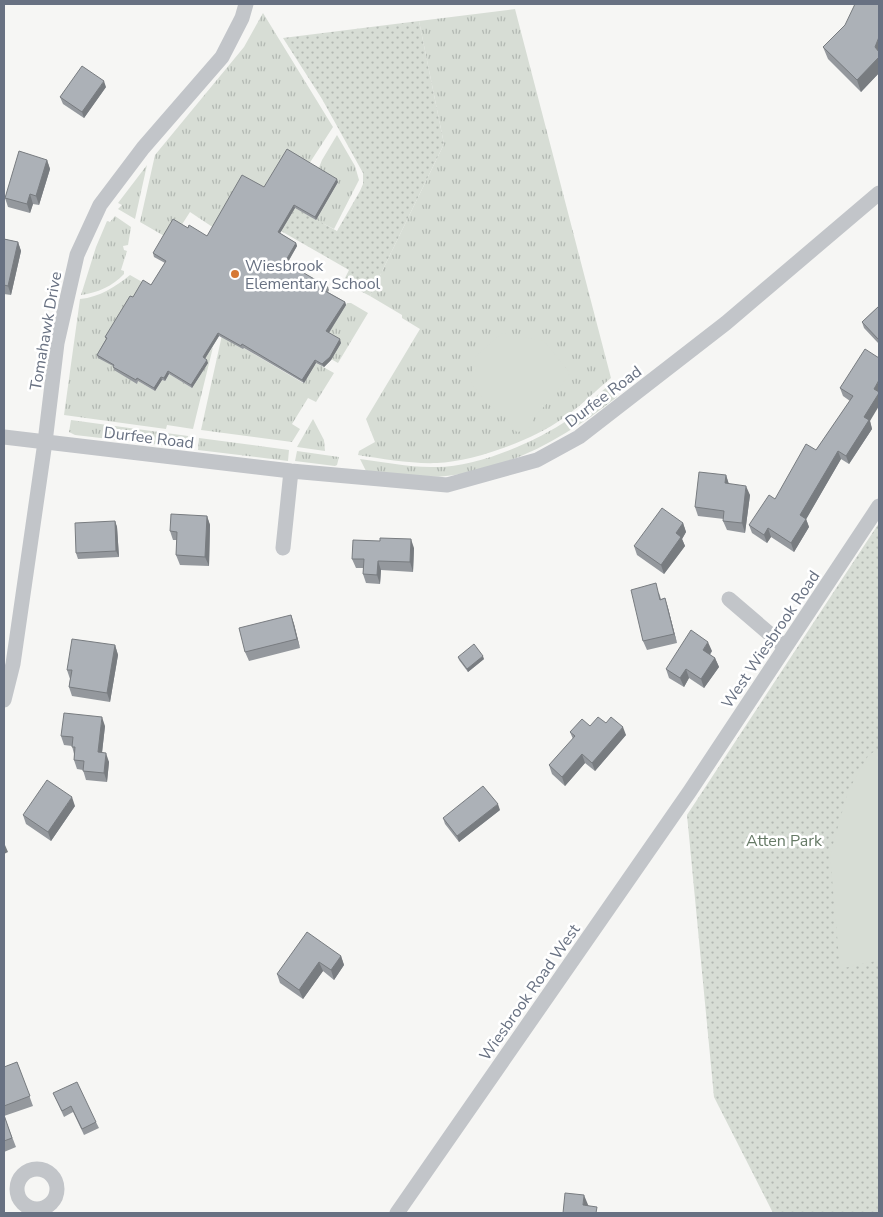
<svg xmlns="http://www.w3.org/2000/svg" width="883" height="1217" viewBox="0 0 883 1217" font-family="'Nunito Sans',sans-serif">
  <defs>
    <pattern id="grass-tufts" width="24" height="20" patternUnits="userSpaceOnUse" patternTransform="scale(1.25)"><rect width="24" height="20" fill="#d7ddd5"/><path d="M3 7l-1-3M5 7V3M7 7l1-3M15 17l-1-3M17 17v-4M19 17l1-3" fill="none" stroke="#b2b8b2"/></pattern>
    <pattern id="park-dots" width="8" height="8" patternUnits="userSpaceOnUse" patternTransform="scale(1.25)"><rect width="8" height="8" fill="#d7ddd5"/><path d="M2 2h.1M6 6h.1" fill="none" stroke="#b2b8b2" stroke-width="1.8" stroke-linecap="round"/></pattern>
  </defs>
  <rect width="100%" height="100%" fill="#f6f6f4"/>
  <path fill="url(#grass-tufts)" d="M515,9L611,378C595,391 580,407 562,419C533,440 473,462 437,463C411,464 384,459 358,455L359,451L375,442L366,419L420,329L402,318V315L370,296L444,144L419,21Z
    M263,13L333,127L309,164L265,191L214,228L190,212L181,226L166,237L140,222L155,155L244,47Z
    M337,135L355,166L359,180L334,229L316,220L338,182L318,170L322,160Z
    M147,165L135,219L118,209L122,205L118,203Z
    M115,216L131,227L128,245L123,246L124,250L127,251L121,270L124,271V274C113,286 97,293 81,295L96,247L107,221L110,222Z
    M130,275L144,283L138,381L155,391L162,380L165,381L169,374L192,388L208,363L204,360L213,347L193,429L167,425L166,429L64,415L80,299C100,297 115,287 130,275Z
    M347,303H351L368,313L338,363L331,359L328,334Z
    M222,335L303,383L316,363L334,373L316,402L308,398L292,424L300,429L292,442L201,430Z
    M613,382L617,397C568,436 509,470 446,476C420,479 392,473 366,471L360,459C385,462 411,468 437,467C477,467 536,442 569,419C584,408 598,394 613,382Z
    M313,419L324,440L325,451L297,447Z
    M71,420L188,436L187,448L75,435L69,432Z
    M199,438L289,450L288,461L198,450Z
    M297,451L339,457L337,465L335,466L295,461Z"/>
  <path fill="url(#park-dots)" d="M419,21L444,144L370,296L343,282L349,270L281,231L295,208L337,231L360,191L363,184V173L322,99L283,38Z
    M879,523V1213H773L714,1097L687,815Z"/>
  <path fill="#d7ddd5" d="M502,333L544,341L570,373L553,397L534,417L531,426L524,431L517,432L510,426L507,418L485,402L470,381L475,357Z
    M879,748V960L840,969L830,855L848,791L868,756Z"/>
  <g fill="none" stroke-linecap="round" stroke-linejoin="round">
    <path stroke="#c2c5c9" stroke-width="15" d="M4,437L291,471L447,485L537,460L579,437L726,323L879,193
      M283,548L291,471
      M729,599L785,647
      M4,700L13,664L45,442L57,343L77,255L100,205L143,148L222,57L242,18L246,4
      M17 1189a20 20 0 1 1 40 0a20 20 0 1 1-40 0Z
      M397,1213L690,791L879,506"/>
  </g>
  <path fill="#94989d" d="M879,4V73L861,92L828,59L823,47L845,25Z
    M106,87L84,118L63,104L60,97Z
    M47,160L50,169L39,205L33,204L30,213L8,207L5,198Z
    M338,182L316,220L295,208L280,233L296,243L297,246L287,264L328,287L329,290L328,292L345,302L346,305L329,333L341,343L331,360L324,367L316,363L304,383L244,348L243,349L219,336L205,359L208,363L192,388L169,374L165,381L162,380L155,391L138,381L137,384L114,370L113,366L98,358L97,355L106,339L105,337L133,297L151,285L165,263L154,257L153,253L188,228L207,236L264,187Z
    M4,239L18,242L21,251L11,295L4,294Z
    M879,306V344L864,328L862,322Z
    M879,358L870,421L872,429L849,464L841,459L806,519L809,527L794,552L771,537L767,543L752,533L749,525L775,499L816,450L850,401L843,396L840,388Z
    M726,475L729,484L750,495L745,533L727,530L723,521L724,519L698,516L695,507Z
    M207,516L210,525L209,566L180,565L176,555L177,540H173L170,531Z
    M115,521L117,527L119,557L78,559L76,553Z
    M683,523L686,532L682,539L685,546L664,574L637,555L634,546Z
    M414,548L413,572L381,570L380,584L366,583L363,574V568H356L352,559Z
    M659,593L661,599L665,598L668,608L677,643L647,650L643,641Z
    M291,615L294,624L300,648L249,661L245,652Z
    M115,645L118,655L110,702L72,696L69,687L70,679L67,670Z
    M712,651L710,655L715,658L719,667L704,688L689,678L684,687L669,678L666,669Z
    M458,657L484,659L468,672L459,660Z
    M606,723L626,735L595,771L585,763L565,786L552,774L549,765L573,739L570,732L590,726Z
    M105,726L102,753L109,762L107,782L86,780L83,770L77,769L74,760V754L72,746L64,745L61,736Z
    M75,806L51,841L26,824L23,815Z
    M500,810L459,842L445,824L443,818Z
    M341,956L344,965L334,980L323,971L303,999L280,983L277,974Z
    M17,1062L33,1106L4,1116L16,1147L4,1152V1067Z
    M53,1093L96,1122L99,1128L84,1135L73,1112L64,1117Z"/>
  <path fill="#787c80" d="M879,37V73L861,92L857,80L875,47Z
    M104,81L106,87L84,118L82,112Z
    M47,160L50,169L39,205L36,196Z
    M337,179L338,182L316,220L315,217Z
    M30,194L33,204L30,213L27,204Z
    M294,205L295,208L279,235L278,232Z
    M18,242L21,251L11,295L8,286Z
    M296,243L297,246L286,265L285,262Z
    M345,302L346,305L328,334L326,331Z
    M218,333L219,336L204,360L203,357Z
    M340,339L341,343L331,360L324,367L322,364Z
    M207,360L208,363L192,388L191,385Z
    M315,360L316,363L304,383L302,380Z
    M168,371L169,374L165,381L164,378Z
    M161,377L162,380L155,391L154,388Z
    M879,380V406L870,421L872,429L849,464L846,456L864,417L874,389Z
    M838,451L841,459L804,523L806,519L809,527L794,552L791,543L800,515Z
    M726,475L729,485L725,483Z
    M746,486L750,495L745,533L742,523Z
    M207,516L210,525L209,566L205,557Z
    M115,521L117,527L119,557L116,551Z
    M683,523L686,532L682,539L685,546L664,574L661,565L676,533Z
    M768,528L771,537L767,543L764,535Z
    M411,539L414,548L413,572L410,562Z
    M378,561L381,570L380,584L377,575Z
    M665,598L668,608L677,643L674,634Z
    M291,615L294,624L300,648L297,639Z
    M708,642L712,651L706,659L703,650Z
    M115,645L118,655L110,702L107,693Z
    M483,656L484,659L468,672L467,669Z
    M715,658L719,667L704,688L701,679Z
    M686,669L689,678L684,687L680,678Z
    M102,717L105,726L101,761L98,752Z
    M623,727L626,735L595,771L592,763Z
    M106,753L109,762L107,782L104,773Z
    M582,754L585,763L565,786L562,777Z
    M72,797L75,806L51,841L48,832Z
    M498,804L500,810L459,842L457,836Z
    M5,845L8,852L4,854V846Z
    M341,956L344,965L334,980L331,970Z
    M319,962L323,971L303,999L299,990Z
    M584,1195L589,1207L583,1205Z"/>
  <path fill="#acb1b7" stroke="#787c80" d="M855,4H879V37L875,47L879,52V57L857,80L823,47L845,25Z
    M82,66L104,81L82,112L60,97Z
    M287,149L337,179L315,217L294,205L278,232L296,243L285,262L328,287L325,291L345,302L326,331L340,339L330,357L322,364L315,360L302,380L242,344L241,346L218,333L203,357L207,360L191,385L168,371L164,378L161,377L154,388L137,378L136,380L113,367L114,365L97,355L107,338L105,337L130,296L133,297L143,280L151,285L166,261L153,253L173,219L188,228L189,225L207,236L242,175L264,187Z
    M19,151L47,160L36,196L30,194L27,204L5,198Z
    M4,239L18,242L8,286L4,285Z
    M879,306V340L862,322Z
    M865,349L879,358V380L874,389L879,392V393L864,417L869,420L846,456L838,451L800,515L806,519L791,543L768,528L764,535L749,525L769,495L775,499L806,444L816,450L853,396L840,388Z
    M699,472L726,475L725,483L746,486L742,523L723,521L724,511L695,507Z
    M662,508L683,523L676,533L681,537L661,565L634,546Z
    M171,514L207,516L205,557L176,555L177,532L170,531Z
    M115,521L116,551L76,553L75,523Z
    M380,538L411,539L410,562L378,561L377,575L363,574L364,559H352L353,540L380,541Z
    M656,583L660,600L665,598L674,634L643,641L631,590Z
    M291,615L297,639L245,652L239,628Z
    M691,630L708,642L703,650L715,658L701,679L686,669L680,678L666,669Z
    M72,639L115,645L107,693L69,687L72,670H67Z
    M474,644L483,656L467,669L458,657Z
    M64,713L102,717L98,752L106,753L104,773L83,771L84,761L74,760L75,747H72L73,737L61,736Z
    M598,717L606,723L611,717L623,727L592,763L582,754L562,777L549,765L575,736L570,732L582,719L590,726Z
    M47,780L72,797L48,832L23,815Z
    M483,786L498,804L457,836L443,818Z
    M307,932L341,956L331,970L319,962L299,990L277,974Z
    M17,1062L30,1096L4,1106V1067Z
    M77,1082L96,1122L82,1129L71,1106L62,1111L53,1093Z
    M4,1115L12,1138L4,1141Z
    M565,1193L584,1195L583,1205L597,1207L596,1213H563Z"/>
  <circle fill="#d67834" stroke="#fff" stroke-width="2" cx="235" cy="274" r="5"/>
  <g text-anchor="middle" stroke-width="5" stroke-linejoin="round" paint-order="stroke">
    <g font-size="16" fill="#687182" stroke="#fff" text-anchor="start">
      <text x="245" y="271">Wiesbrook<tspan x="245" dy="18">Elementary School</tspan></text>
    </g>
    <g font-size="16" fill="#687182" stroke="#fff">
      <text transform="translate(45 331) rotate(-80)" y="6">Tomahawk Drive</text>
      <text transform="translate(603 396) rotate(-37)" y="6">Durfee Road</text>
      <text transform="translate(149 437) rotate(7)" y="6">Durfee Road</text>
      <text transform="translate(770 639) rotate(-56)" y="6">West Wiesbrook Road</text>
      <text transform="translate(529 992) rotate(-55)" y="6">Wiesbrook Road West</text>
    </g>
    <g font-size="16" fill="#667a66" stroke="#fff">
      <text x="784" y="846">Atten Park</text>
    </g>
  </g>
  <rect width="883" height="1217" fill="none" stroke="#687182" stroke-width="10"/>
</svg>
